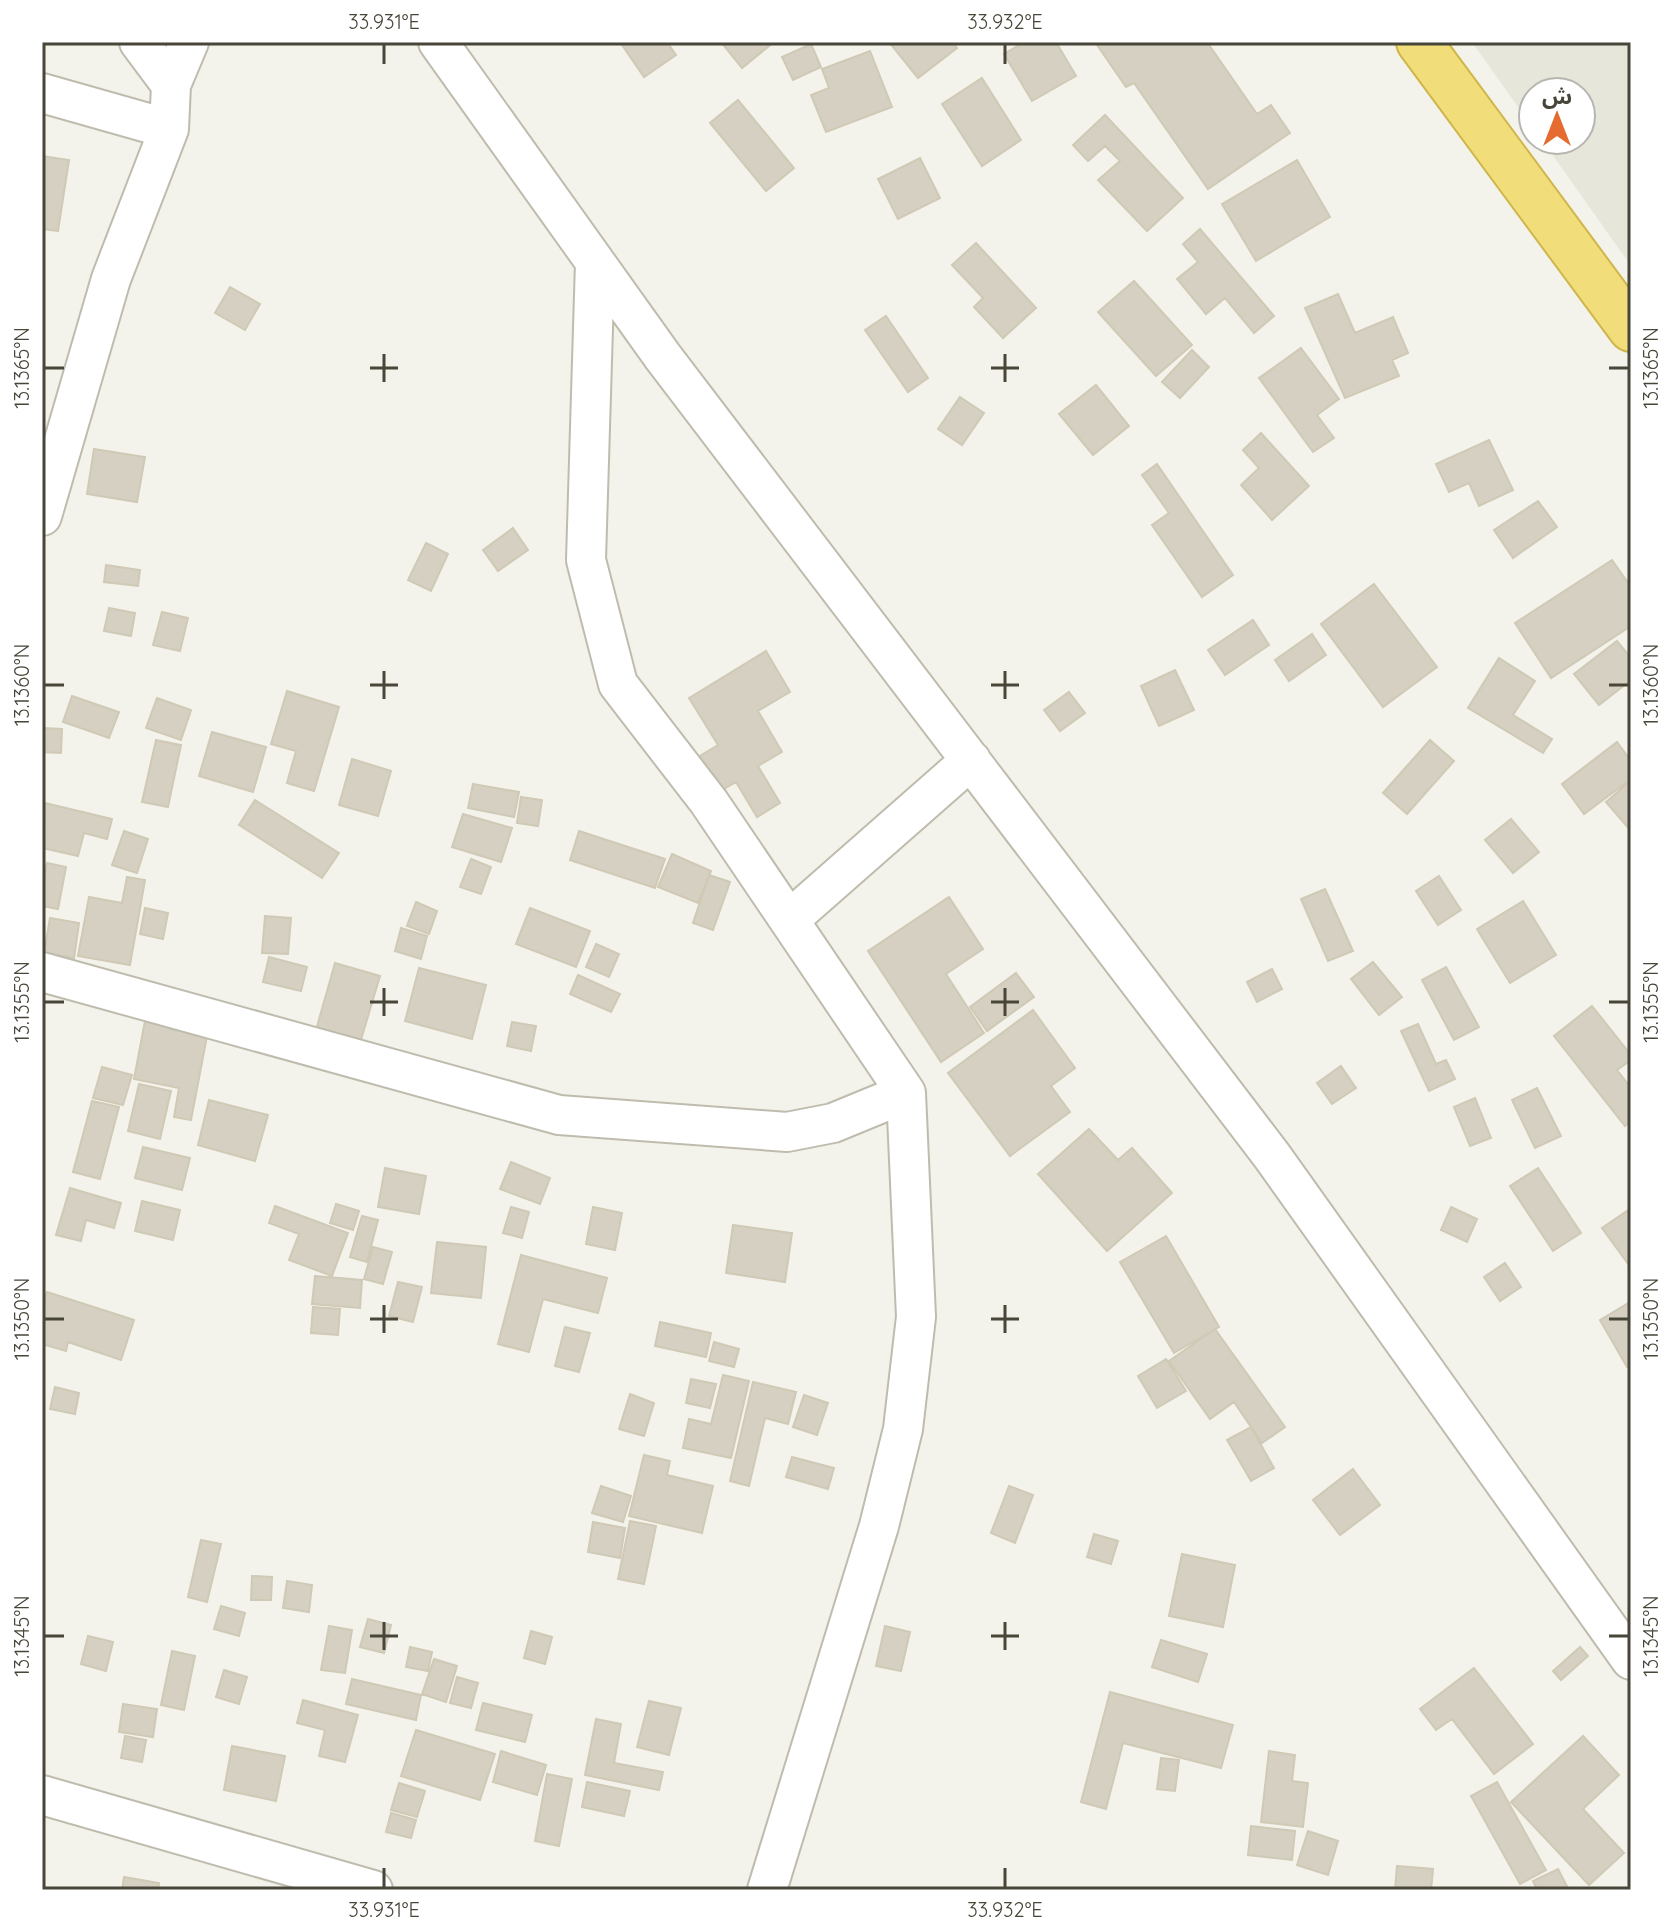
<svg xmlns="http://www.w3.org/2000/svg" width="1673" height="1932" viewBox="0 0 1673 1932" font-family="Quicksand,'Noto Sans Arabic',sans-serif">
  <rect width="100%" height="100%" fill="#f4f3eb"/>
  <path fill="#e7e6da" d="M1472,42H1631V266L1542,140H1581V92H1533V128Z"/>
  <path fill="#d5d0c1" stroke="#cfc9b5" stroke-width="2" d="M620,42H667L676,55L644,77Z
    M721,42H774L742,68Z
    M889,42H952L957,48L918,78Z
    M1024,42H1056L1076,76L1032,101L1004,54Z
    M1095,42H1207L1257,114L1271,105L1290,133L1208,189L1134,83L1126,87Z
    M811,44L821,67L793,80L782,57Z
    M870,51L892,107L826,132L811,95L829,88L822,69Z
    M982,78L1021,140L982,166L942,104Z
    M738,100L794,168L766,191L710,123Z
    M1105,115L1183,198L1147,231L1098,180L1120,161L1105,146L1088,161L1073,145Z
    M42,156L69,160L58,231L42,229Z
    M920,158L940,198L898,219L878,179Z
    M1297,160L1330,217L1256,261L1222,204Z
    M1200,229L1274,316L1254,333L1225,298L1206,314L1177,279L1198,262L1183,244Z
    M976,243L1036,308L1003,338L974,307L983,298L952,265Z
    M1134,281L1192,345L1156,376L1098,312Z
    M230,287L260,304L245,330L215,313Z
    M1338,294L1355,333L1393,317L1408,353L1392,360L1399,376L1345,398L1305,308Z
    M886,316L928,378L908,392L865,330Z
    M1301,348L1339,399L1317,415L1334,438L1313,452L1259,378Z
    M1192,350L1209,367L1180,398L1162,382Z
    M1096,385L1129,426L1093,455L1059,414Z
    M960,397L984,413L962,445L938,429Z
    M1261,433L1309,486L1272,520L1241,485L1259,468L1243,450Z
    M1489,440L1513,490L1479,506L1469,483L1449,492L1436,464Z
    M94,449L145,457L137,502L87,494Z
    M1157,464L1233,575L1202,597L1152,525L1169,513L1142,475Z
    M1538,501L1557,527L1513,558L1494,530Z
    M513,528L528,550L498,571L483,550Z
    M426,543L448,554L431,591L408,580Z
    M1612,560L1631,587V626L1551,678L1515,623Z
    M106,565L140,570L138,586L104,582Z
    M1374,584L1437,667L1383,707L1321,624Z
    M109,608L135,613L131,636L104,631Z
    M162,612L188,618L180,651L153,645Z
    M1253,620L1269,645L1225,675L1208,650Z
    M1312,634L1326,655L1289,681L1275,660Z
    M1617,641L1631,658V680L1599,705L1574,674Z
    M766,651L790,692L758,711L782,752L758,766L780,803L757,817L736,782L719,792L698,757L718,745L689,698Z
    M1499,658L1535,681L1513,715L1552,739L1543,753L1468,708Z
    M1175,670L1194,710L1159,726L1141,686Z
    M287,691L339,707L314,791L287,783L296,751L271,744Z
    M1069,692L1085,713L1060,731L1044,710Z
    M72,696L119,712L109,738L63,722Z
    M157,698L191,710L181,740L146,728Z
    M42,728L62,729L61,753L42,752Z
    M212,732L266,747L253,792L199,776Z
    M156,740L181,745L168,807L142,802Z
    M1430,740L1454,761L1407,814L1383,793Z
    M1617,742L1631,761V779L1584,814L1562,784Z
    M352,759L391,771L378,816L339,805Z
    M1630,781L1631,782V831L1606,802Z
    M473,784L519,792L514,817L468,808Z
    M521,797L542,800L538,826L517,823Z
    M255,800L339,853L322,878L239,825Z
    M45,803L112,819L107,839L84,833L78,856L42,848Z
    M463,814L512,828L501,862L452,847Z
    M1511,819L1539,852L1513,873L1485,840Z
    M124,831L148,839L137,873L112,865Z
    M579,831L665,859L655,888L570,860Z
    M672,854L711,871L698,903L658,887Z
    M471,859L491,867L481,894L460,887Z
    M47,863L66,867L58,909L42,906V887Z
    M709,875L730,882L713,930L693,923Z
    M1439,876L1461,910L1438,925L1416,891Z
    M127,877L145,880L130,965L78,956L89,897L122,903Z
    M1325,889L1353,951L1328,961L1301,899Z
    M949,897L983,949L946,974L984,1033L941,1062L868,951Z
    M1523,901L1556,955L1510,983L1477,929Z
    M416,902L437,911L429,934L407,926Z
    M145,908L168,913L163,939L140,934Z
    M530,908L590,931L576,967L516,944Z
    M265,916L291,918L288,954L262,953Z
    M50,918L79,923L74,958L44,953Z
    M401,928L427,936L421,959L395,951Z
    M596,944L619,954L609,977L586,967Z
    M269,957L307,967L301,991L263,982Z
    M1373,962L1402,997L1379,1015L1351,979Z
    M335,963L380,976L360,1043L316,1030Z
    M1446,967L1479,1027L1454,1040L1422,980Z
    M419,968L486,985L472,1039L405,1021Z
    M1272,969L1282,989L1257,1002L1247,982Z
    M1016,973L1034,997L987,1031L970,1007Z
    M578,975L620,994L611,1012L570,994Z
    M1592,1006L1631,1055V1060L1617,1070L1631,1088V1121L1625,1126L1554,1036Z
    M1033,1010L1075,1068L1051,1086L1070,1112L1010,1156L948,1073Z
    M145,1021L171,1026L170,1029L207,1036L191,1120L174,1117L179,1088L134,1079Z
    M512,1022L536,1026L531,1051L507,1046Z
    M1418,1024L1436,1064L1446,1060L1455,1079L1429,1091L1401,1031Z
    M1341,1066L1356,1088L1332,1104L1317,1083Z
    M102,1067L132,1075L123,1105L93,1098Z
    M139,1084L171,1091L160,1139L128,1131Z
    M1537,1088L1561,1136L1535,1148L1512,1100Z
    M1475,1098L1491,1138L1470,1146L1454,1107Z
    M209,1100L268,1115L255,1161L198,1145Z
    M92,1101L119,1107L100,1179L73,1172Z
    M1089,1129L1118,1160L1132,1148L1172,1193L1107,1251L1038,1174Z
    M143,1147L190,1158L182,1190L135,1178Z
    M511,1162L550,1178L540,1204L500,1189Z
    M385,1168L426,1176L419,1214L378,1207Z
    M1538,1168L1581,1233L1553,1251L1510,1186Z
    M70,1188L121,1203L114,1228L86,1220L81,1241L56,1235Z
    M142,1201L180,1210L173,1240L135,1231Z
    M336,1204L359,1211L353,1230L330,1223Z
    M275,1206L348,1233L332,1276L289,1260L299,1234L269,1223Z
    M511,1207L529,1212L522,1238L503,1233Z
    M593,1207L622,1213L615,1250L586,1244Z
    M1451,1207L1477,1219L1467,1242L1441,1230Z
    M1627,1211L1631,1217V1268L1602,1228Z
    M362,1216L378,1220L367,1262L350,1257Z
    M733,1225L792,1233L785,1282L726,1273Z
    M1166,1236L1219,1327L1174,1353L1120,1262Z
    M437,1242L486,1247L481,1298L431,1293Z
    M373,1247L392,1252L383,1284L364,1279Z
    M521,1255L607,1278L598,1313L543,1299L529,1352L498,1344Z
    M1505,1263L1521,1287L1500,1301L1484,1277Z
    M315,1276L362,1280L360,1308L312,1304Z
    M398,1282L422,1287L413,1322L389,1316Z
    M47,1292L134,1320L121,1360L68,1342L66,1351L42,1344V1308Z
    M1630,1302L1631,1364L1627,1367L1600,1320Z
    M313,1307L340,1309L338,1335L311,1333Z
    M660,1322L711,1333L706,1357L655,1346Z
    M565,1327L590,1333L579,1372L555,1366Z
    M1215,1329L1285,1427L1262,1443L1234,1402L1210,1419L1169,1361Z
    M714,1342L739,1349L734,1367L709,1361Z
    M1166,1359L1186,1391L1157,1408L1138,1376Z
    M723,1375L749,1381L731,1458L683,1448L689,1419L711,1424Z
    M691,1379L716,1384L710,1408L686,1403Z
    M753,1382L796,1392L788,1424L765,1418L749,1486L730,1481Z
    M55,1387L79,1393L75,1414L50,1409Z
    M630,1394L654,1403L644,1436L619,1429Z
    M804,1395L828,1403L817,1435L793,1427Z
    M1251,1427L1274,1468L1251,1481L1227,1440Z
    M644,1455L670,1461L667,1475L713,1486L702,1533L629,1516Z
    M792,1457L834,1468L828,1489L786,1477Z
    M1353,1469L1380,1505L1340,1535L1313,1500Z
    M601,1486L631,1496L623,1522L592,1513Z
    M1009,1486L1033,1495L1015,1543L991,1533Z
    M630,1521L656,1526L644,1584L618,1579Z
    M593,1522L625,1528L620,1558L588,1552Z
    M1094,1534L1118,1541L1111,1564L1087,1557Z
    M201,1540L221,1544L207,1602L188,1597Z
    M1182,1554L1235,1565L1223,1627L1169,1616Z
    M252,1576L272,1577L271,1600H251Z
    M287,1581L312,1585L309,1612L283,1608Z
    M221,1606L245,1613L239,1636L214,1629Z
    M368,1619L391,1625L384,1653L360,1647Z
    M329,1626L352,1630L345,1673L321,1670Z
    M885,1626L910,1632L901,1671L876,1666Z
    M531,1631L552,1637L545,1664L524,1658Z
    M88,1636L113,1642L106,1671L81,1664Z
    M1161,1640L1207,1654L1198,1682L1152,1667Z
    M410,1647L432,1652L428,1671L406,1667Z
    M1580,1647L1588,1656L1561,1680L1553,1671Z
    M172,1651L195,1656L184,1710L161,1705Z
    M434,1659L457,1666L446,1702L422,1694Z
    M1474,1668L1533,1744L1494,1774L1452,1719L1436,1730L1420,1709Z
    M224,1670L247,1677L239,1704L216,1697Z
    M457,1677L478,1683L471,1708L450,1703Z
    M352,1679L421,1695L416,1720L346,1704Z
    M1110,1692L1233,1725L1221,1768L1123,1743L1106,1809L1081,1802Z
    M303,1700L358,1715L345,1762L319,1756L325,1730L297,1723Z
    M649,1701L681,1708L669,1755L637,1747Z
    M483,1703L532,1715L525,1742L476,1730Z
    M123,1704L157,1709L153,1737L119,1732Z
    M596,1719L621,1724L614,1763L663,1772L659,1790L585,1775Z
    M416,1730L495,1754L480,1800L401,1776Z
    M125,1736L146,1740L142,1762L121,1758Z
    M1583,1736L1619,1775L1583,1809L1624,1853L1589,1885L1511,1802Z
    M232,1746L285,1756L276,1801L224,1790Z
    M501,1751L546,1765L537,1795L493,1782Z
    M1269,1751L1295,1755L1292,1781L1308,1783L1303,1827L1261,1822Z
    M1161,1758L1179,1760L1175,1791L1157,1789Z
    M547,1774L572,1779L559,1846L535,1841Z
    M587,1782L630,1791L624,1816L582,1807Z
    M1497,1782L1546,1870L1520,1884L1471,1796Z
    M399,1783L425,1791L417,1817L391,1810Z
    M391,1813L416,1820L411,1838L386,1832Z
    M1251,1826L1295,1831L1292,1860L1248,1855Z
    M1308,1831L1338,1841L1328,1875L1297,1865Z
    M1397,1866L1433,1869L1431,1890H1395Z
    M1558,1869L1569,1890H1537L1533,1881Z
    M124,1877L159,1883L158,1890H122Z"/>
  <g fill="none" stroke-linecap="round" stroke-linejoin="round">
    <g stroke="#bfbcae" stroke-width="42">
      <path id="street" d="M139,42L171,85
        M438,42L663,357L1272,1156L1631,1660
        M42,93L169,129
        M595,262L586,560L618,684L709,802L906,1093L916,1317L903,1429L879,1526L767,1890
        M42,516L111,279L169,129L171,85L189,42
        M789,920L971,760
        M42,972L559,1115L787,1132L833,1123L906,1093
        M42,1795L373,1890"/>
    </g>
    <g stroke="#cfb54a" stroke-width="48">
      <path id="highway" d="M1419,42L1631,329"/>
    </g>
    <use href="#street" stroke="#fff" stroke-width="38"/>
    <use href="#highway" stroke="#f1de7a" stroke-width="44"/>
  </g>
  <path fill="none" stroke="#484539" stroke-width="3" d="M384,44V64M1005,44V64M384,354V382M1005,354V382M44,368H64M370,368H398M991,368H1019M1609,368H1629M384,671V699M1005,671V699M44,685H64M370,685H398M991,685H1019M1609,685H1629M384,988V1016M1005,988V1016M44,1002H64M370,1002H398M991,1002H1019M1609,1002H1629M384,1305V1333M1005,1305V1333M44,1319H64M370,1319H398M991,1319H1019M1609,1319H1629M384,1622V1650M1005,1622V1650M44,1636H64M370,1636H398M991,1636H1019M1609,1636H1629M384,1868V1888M1005,1868V1888"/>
  <rect width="1673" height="1932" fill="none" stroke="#ffffff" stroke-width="88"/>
  <g transform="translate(1557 116)"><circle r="38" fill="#ffffff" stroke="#b6b5b0" stroke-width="2"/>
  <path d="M0-6L14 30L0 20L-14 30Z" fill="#e66b30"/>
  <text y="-12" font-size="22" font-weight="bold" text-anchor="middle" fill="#484539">ش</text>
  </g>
  <rect x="44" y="44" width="1585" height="1844" fill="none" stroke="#484539" stroke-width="3"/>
  <g font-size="20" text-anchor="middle" fill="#484539">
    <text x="384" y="29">33.931°E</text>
    <text x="1005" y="29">33.932°E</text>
    <text transform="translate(22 368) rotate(-90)" y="7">13.1365°N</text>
    <text transform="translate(1651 368) rotate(-90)" y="7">13.1365°N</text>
    <text transform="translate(22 685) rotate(-90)" y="7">13.1360°N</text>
    <text transform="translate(1651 685) rotate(-90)" y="7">13.1360°N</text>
    <text transform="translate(22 1002) rotate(-90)" y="7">13.1355°N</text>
    <text transform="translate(1651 1002) rotate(-90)" y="7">13.1355°N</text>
    <text transform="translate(22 1319) rotate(-90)" y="7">13.1350°N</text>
    <text transform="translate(1651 1319) rotate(-90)" y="7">13.1350°N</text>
    <text transform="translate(22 1636) rotate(-90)" y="7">13.1345°N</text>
    <text transform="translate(1651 1636) rotate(-90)" y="7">13.1345°N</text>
    <text x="384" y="1917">33.931°E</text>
    <text x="1005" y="1917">33.932°E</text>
  </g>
</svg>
